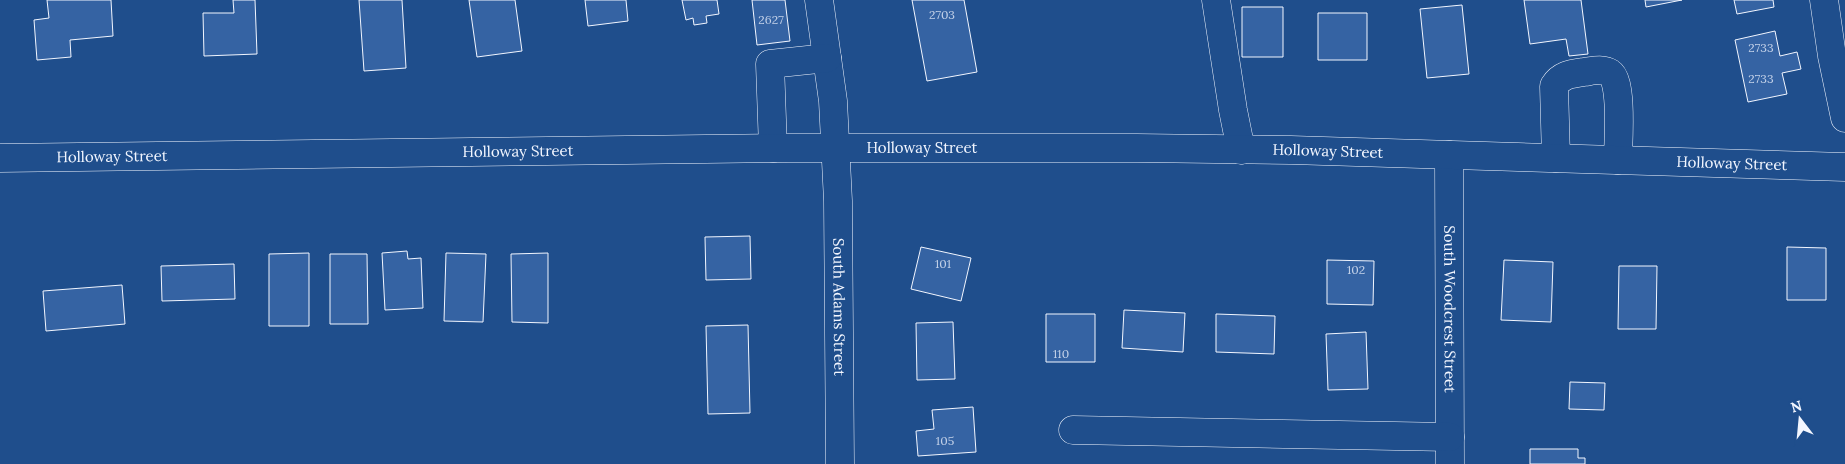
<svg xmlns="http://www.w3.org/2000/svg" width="1845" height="464" viewBox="0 0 1845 464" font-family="Lora,serif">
  <rect width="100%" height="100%" fill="#1f4e8c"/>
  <path fill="#3563a3" stroke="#f2f6ff" d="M47,0H111L113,36L70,40L71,57L37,60L34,20L49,18Z
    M233,0H255L257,54L204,56L203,13H234Z
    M359,0H402L406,68L364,71Z
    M469,0H515L522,51L477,57Z
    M585,0H626L628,21L588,26Z
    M682,0H717L719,14L706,16L707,23L694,25L693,18L686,20Z
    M752,0H785L790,41L757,45Z
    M912,0H964L977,72L927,81Z
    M1524,0H1581L1588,54L1569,56L1566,39L1530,44Z
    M1645,0H1682L1646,7Z
    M1734,0H1773L1774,7L1737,14Z
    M1462,5L1469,74L1427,78L1420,9Z
    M1242,7H1283V57H1242Z
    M1318,13H1367V60H1318Z
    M1775,31L1780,56L1797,52L1801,69L1782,73L1787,94L1748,102L1735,40Z
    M750,236L751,279L706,280L705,237Z
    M921,247L971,258L961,301L911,289Z
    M1787,247L1826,248V300H1787Z
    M407,251L408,259L421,258L423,308L385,310L382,253Z
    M309,253V326H269V254Z
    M446,253L486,254L483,322L444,321Z
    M548,253V323L512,322L511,254Z
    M330,254H367L368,324H330Z
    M1327,260L1374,261L1373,305L1327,304Z
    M1504,260L1553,262L1551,322L1501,320Z
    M234,264L235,299L162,301L161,266Z
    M1619,266H1657L1656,329H1618Z
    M122,285L125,324L46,331L43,291Z
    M1124,310L1185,313L1183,352L1122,348Z
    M1046,314H1095V362H1046Z
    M1216,314L1275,316L1274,354L1216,352Z
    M953,322L955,379L917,380L916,323Z
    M748,325L750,413L708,414L706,326Z
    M1366,332L1368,389L1328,390L1326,334Z
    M1570,382L1605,383L1604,410L1569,409Z
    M973,407L976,452L918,456L916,431L934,429L932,410Z
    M1530,449H1578V458H1585V464H1530Z"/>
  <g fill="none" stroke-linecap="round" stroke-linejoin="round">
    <g stroke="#f2f6ff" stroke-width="29">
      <g id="minor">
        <path id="s1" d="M819,0L833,101L838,201L840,464"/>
        <path d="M1216,0L1233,110L1241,150"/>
        <path d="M1824,0L1832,56L1845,118"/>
        <path d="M773,148L770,64L827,58"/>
        <path id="s2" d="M1449,155L1450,464"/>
        <path d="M1556,158L1554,86C1561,75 1570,74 1584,72C1592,71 1603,68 1610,73C1623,81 1618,144 1618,160"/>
        <path d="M1073,430L1450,437"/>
      </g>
    </g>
    <g stroke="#f2f6ff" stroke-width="29">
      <g id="highway">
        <path id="s3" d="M0,158L788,148H1137L1291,150L1845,167"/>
      </g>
    </g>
    <use href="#minor" stroke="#1f4e8c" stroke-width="28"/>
    <use href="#highway" stroke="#1f4e8c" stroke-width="28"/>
  </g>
  <g text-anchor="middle" stroke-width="4" stroke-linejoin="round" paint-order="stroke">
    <g font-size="12" fill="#c3d1e8">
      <text x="942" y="19">2703</text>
      <text x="771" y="24">2627</text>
      <text x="1761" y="52">2733</text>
      <text x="1761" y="83">2733</text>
      <text x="943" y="268">101</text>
      <text x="1356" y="274">102</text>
      <text x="1061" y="358">110</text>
      <text x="945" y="445">105</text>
    </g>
    <g font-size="15" fill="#f2f6ff" stroke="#1f4e8c">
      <text dy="5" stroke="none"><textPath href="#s3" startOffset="922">Holloway Street</textPath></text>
      <text dy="5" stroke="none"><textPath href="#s3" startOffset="518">Holloway Street</textPath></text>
      <text dy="5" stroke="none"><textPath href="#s3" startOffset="1328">Holloway Street</textPath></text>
      <text dy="5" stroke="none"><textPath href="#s3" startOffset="112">Holloway Street</textPath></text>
      <text dy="5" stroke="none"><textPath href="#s3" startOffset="1732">Holloway Street</textPath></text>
      <text dy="5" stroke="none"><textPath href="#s1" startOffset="308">South Adams Street</textPath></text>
      <text dy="5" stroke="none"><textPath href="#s2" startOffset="154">South Woodcrest Street</textPath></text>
    </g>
  </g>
  <g transform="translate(1800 419) rotate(344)" stroke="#1f4e8c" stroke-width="4" paint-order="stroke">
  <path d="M0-4L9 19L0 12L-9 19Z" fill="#f2f6ff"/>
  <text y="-8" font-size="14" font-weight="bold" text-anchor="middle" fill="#f2f6ff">N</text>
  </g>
</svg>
